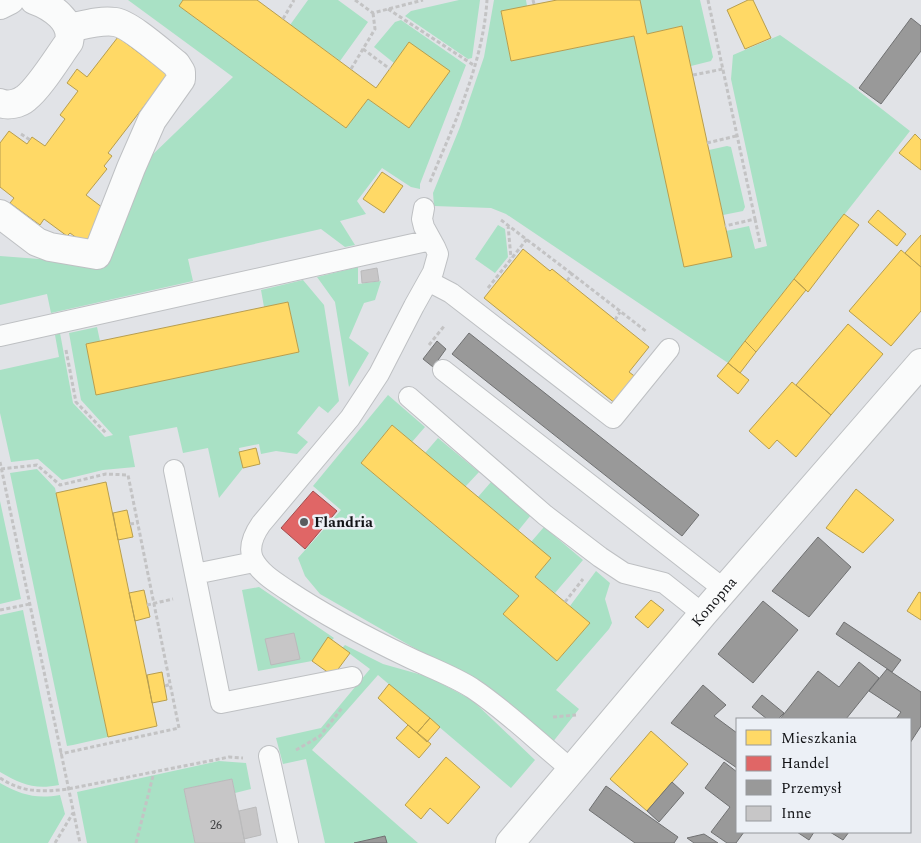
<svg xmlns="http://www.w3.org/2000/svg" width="921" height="843" viewBox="0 0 921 843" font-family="Spectral,serif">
  <rect width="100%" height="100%" fill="#e1e3e7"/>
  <path fill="#a9e1c5" d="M128,0H183L179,6L346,128L368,99L409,128L449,72L409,43L394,63L374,47L395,22L401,20L466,65L420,184V189L411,187L382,168L357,201L366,214L340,221L355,245L345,247L321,229L188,259L193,281L51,313L47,294L0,305V256L105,264L146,161L233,77Z
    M308,0H338L368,22L340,61L290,25Z
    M459,0H480L472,58L468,59L405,16L411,11Z
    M494,0H526L527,6L501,12L511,61L634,36L726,231L749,226L755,249L767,246L731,79L733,55L780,35L851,85L910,131L728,363L506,214L491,208L434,206L433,193L460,127L484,57Z
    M640,0H700L713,57L711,61L691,66L682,26L647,34Z
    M727,146L731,147L745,207L743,211L723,215L709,150Z
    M498,225L505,229L508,257L495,273L475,259Z
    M358,267V284L381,281L375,300L364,303L349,338L369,353L349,387L335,302L317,277Z
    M303,280L324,305L339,401L328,413L319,406L297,433L308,442L297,454L276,451L261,454L259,444L239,448L243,468L219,498L208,448L183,453L177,427L129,436L135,467L103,470L62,480L38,459L11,462L0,413V370L59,357L55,335L60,333L73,403L105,437L113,435L81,400L69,333L97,327L100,341L86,344L96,394L299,352L288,302L264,307L261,290Z
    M388,395L425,427L412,442L392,425L361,463L519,596L504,614L558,660L589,623L570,606L596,571L610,583L605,599L612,623L609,629L556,690L579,709L552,743L503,698L477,679L430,657L320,594L305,576L298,558L341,510L313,486Z
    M438,438L479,472L465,487L425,453Z
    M37,469L55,488L108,737L73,745L67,746L10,473Z
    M491,482L531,515L518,531L478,497Z
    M0,501L21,599L0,604Z
    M544,527L583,560L555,593L535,577L531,542Z
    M259,587L334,638L332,640L328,638L312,661L258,671L242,590Z
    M23,610L59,785C34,790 21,784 0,772V615Z
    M345,645L383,664L429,677L472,700L535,760L511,788L378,675L312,750L418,843H387L385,836L354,843H325L306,759L283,764L276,738L321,728L370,669L342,648Z
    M219,761L246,763L251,789L235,793L232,779L184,789L195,843H87L77,792Z
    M0,783C22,795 35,799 60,795L65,814L48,843H0Z"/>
  <path fill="#ffd966" stroke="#b89e4e" d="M183,0H257L376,88L409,42L450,71L409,128L368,99L346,128L179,6Z
    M557,0H640L647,34L682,26L732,257L684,267L634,36L511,61L501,11Z
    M748,0H753L771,38L745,49L727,10Z
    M118,37L168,75L108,153L112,156L104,166L107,169L86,195L103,208L97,217L107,224L89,247L70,233L67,236L44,219L40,225L10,203L14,198L0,187V143L9,131L27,144L32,137L45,146L65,119L60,115L78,91L67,83L77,69L87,77Z
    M915,134L921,140V170L899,153Z
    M382,172L403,186L384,213L363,199Z
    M878,210L906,234L897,246L868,222Z
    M844,214L859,225L808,292L794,279Z
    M921,235V267L905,253Z
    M523,249L550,271L552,269L649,347L629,372L637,378L616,404L484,298Z
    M901,250L921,267V311L891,346L849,311Z
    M794,279L806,290L756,352L745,341Z
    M288,302L299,352L96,395L86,344Z
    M848,324L883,354L831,415L796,385Z
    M745,341L756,352L740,373L728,363Z
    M728,363L749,380L738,394L717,376Z
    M792,382L831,415L796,457L777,440L769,449L749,431Z
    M392,425L551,558L535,577L590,623L557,661L503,614L519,596L361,463Z
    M256,448L260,464L243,468L239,452Z
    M106,482L157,726L108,737L56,493Z
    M856,489L894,520L863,553L826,528Z
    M127,510L133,537L118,540L113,513Z
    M144,590L150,617L135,621L129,593Z
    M919,592L921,593V620L907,611Z
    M651,600L664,610L648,628L635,617Z
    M328,637L350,653L333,676L312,661Z
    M162,672L167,700L152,703L147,675Z
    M389,684L430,718L417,733L378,698Z
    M430,718L440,727L427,742L417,733Z
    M408,725L431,744L419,758L396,738Z
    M651,731L688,764L647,811L610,779Z
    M446,757L480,787L448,824L430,808L421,819L405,805Z"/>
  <path fill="#e06666" stroke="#a24d4e" d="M313,491L337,511L305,549L281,528Z"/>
  <path fill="#999" stroke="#707172" d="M911,18L921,26V51L881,104L859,88Z
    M469,333L699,515L682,536L452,354Z
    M437,341L446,349L433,367L423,359Z
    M818,537L851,567L809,617L772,591Z
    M763,601L798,630L753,683L718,654Z
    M844,622L901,660L892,672L836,634Z
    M859,662L879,678L846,719H780L818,671L839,687Z
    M887,669L921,692V726L910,743V719H896L901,712L869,691Z
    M703,685L726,705L714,716L737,733V768L671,723Z
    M762,695L784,713L778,719H767L752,707Z
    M724,762L737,772V832H744L736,843H727L711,832L730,807L705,788Z
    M672,782L684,793L659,822L647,811Z
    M606,786L678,837L674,843H635L589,810Z
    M797,832H814L809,840Z
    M830,832H849L843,840Z
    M704,834L718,843H694L687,838Z
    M385,836L387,843H354Z"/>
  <path fill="#c7c6c7" stroke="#bababb" d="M377,268L379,281L362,283L361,271Z
    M294,633L300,659L271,665L265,639Z
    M232,779L245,843H195L184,789Z
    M256,807L261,835L244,839L239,811Z"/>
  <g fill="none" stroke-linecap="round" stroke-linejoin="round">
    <g stroke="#bec0c3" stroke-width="22">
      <path id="service" d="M424,208L422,219L424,227L435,247L438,254L433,272L414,306L379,374L350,418L261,524C254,534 248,547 253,559C260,573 275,582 287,590C326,616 368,638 410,658C431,668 453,676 472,688C508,712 539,743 572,770
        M428,281L451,293L613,418L669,349
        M0,336L431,240
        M443,370L725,590
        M409,397L545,515L600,557L624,573L664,583L703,614
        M174,470L221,703L352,677
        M195,574L254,562
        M269,756L288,843"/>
    </g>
    <g stroke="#bec0c3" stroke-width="30">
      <g id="minor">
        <path d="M0,5L10,0"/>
        <path d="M0,103C8,106 19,104 26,98C40,87 58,57 69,42C74,21 51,6 34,0"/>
        <path d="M0,214L37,242L50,247L97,255L131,168L152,120L181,79V72L176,64C163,54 130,24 115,22C99,20 84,25 69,28"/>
        <path id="s1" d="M510,843L703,614L921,363"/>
      </g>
    </g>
    <path stroke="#c3c3c4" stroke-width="3" stroke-dasharray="4 2.5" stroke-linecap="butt" d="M355,0L373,13L423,0
      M533,0L534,4
      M708,0L755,219L725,226
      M388,9L475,66
      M283,19L294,0
      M363,49L390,69
      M351,69L375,29L373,13
      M693,75L723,69
      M21,134L30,140
      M707,143L736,136
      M430,182C454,124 483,64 487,0
      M755,219L760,243
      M501,220L572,274
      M508,225L511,258
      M567,281L572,274L647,332
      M488,288L527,239
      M615,320L620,312
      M429,345L445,325
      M66,350L76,402L106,433
      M0,462L80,843
      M1,469L37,465L60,485L106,474L128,475L179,728L60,754
      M130,524L138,523
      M565,602L583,579
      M147,605L173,599
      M0,610L30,604
      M165,686L171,684
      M553,717L576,715
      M296,750L320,736L342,708
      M0,778C23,793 42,792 68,789L229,757L243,758
      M55,843L73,813
      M136,843L154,772"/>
    <use href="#service" stroke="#fafbfb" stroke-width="20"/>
    <use href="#minor" stroke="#fafbfb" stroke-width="28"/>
  </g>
  <circle fill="#5a5c5f" stroke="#ecf0f6" stroke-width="2" cx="304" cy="522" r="5"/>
  <g text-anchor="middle" stroke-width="5" stroke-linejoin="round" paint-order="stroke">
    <g font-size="12" fill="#3f4042">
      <text x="216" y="829">26</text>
    </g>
    <g font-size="15" font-weight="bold" fill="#121316" stroke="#ecf0f6" text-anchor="start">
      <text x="314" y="527">Flandria</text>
    </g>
    <g font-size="15" fill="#121316" stroke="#ecf0f6">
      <text dy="5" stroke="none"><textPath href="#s1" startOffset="316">Konopna</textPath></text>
    </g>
  </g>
  <rect x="736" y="718" width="175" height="115" fill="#ecf0f6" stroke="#95989c"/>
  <rect x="746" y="730" width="25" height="15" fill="#ffd966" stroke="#95989c"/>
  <text x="781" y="743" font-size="15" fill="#121316">Mieszkania</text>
  <rect x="746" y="756" width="25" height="15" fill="#e06666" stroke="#95989c"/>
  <text x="781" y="768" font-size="15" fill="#121316">Handel</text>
  <rect x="746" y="780" width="25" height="15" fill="#999999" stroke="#95989c"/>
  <text x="781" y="793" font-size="15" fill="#121316">Przemysł</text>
  <rect x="746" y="806" width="25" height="15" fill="#c7c6c7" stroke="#95989c"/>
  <text x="781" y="818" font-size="15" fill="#121316">Inne</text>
</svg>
